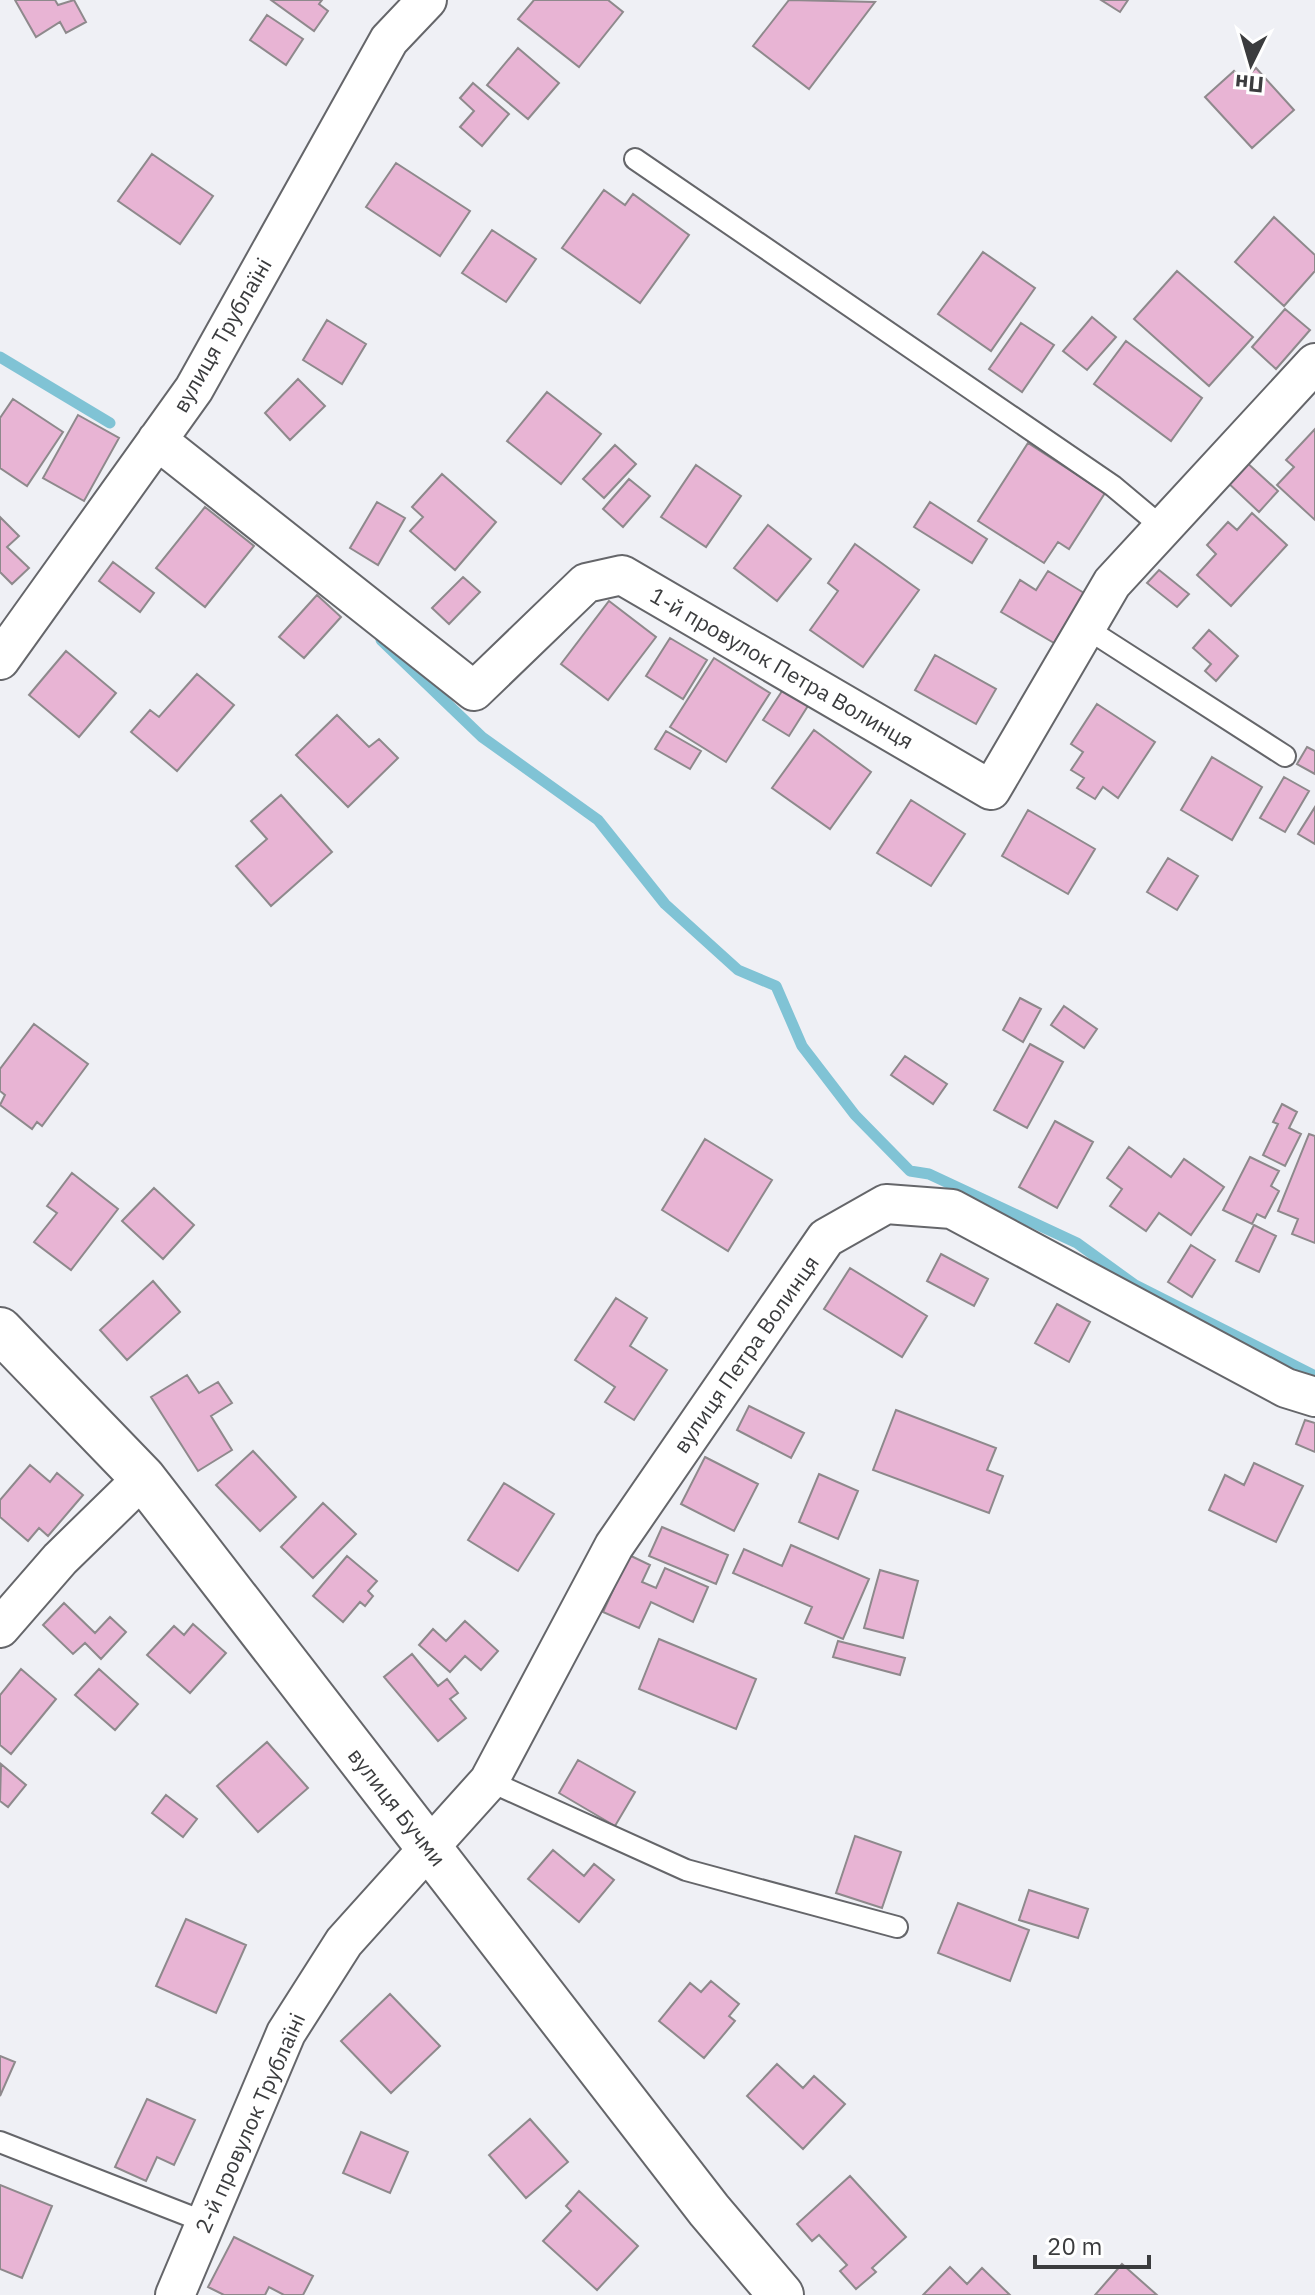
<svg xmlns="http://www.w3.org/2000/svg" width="1315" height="2295" viewBox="0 0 1315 2295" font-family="'IBM Plex Sans',sans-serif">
  <rect width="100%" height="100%" fill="#eff0f5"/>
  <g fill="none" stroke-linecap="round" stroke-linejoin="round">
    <path stroke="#80c3d5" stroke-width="11" d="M0,357L110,423
      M381,640L482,737L598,820L665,904L738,970L776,986L802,1046L855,1115L910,1171L929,1174L1077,1243L1135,1285L1315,1376"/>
  </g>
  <path fill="#e8b4d4" stroke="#8e898c" stroke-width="2" d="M15,0H55L58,5L74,0L86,22L66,33L60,22L36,37Z
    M271,0H322L319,4L328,11L314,31Z
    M534,0H608L623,12L579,67L518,19Z
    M789,0L875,2L809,89L753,46Z
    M1101,0H1128L1120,12Z
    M267,15L303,39L286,65L250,40Z
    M518,48L559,83L528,119L487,85Z
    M1256,68L1294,110L1252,148L1205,97L1234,71L1243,80Z
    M473,83L509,114L482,146L460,127L474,111L460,98Z
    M152,154L213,196L180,244L118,201Z
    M396,163L470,211L440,256L366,207Z
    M604,190L625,205L633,194L689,235L640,303L562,248Z
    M1274,217L1315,255V271L1284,306L1235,262Z
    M492,230L536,259L506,302L462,273Z
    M983,252L1035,288L991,351L938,314Z
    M1177,271L1253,337L1209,386L1134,319Z
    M1285,309L1310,330L1276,369L1252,347Z
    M1092,317L1116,337L1087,370L1063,351Z
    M327,320L366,344L342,384L303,360Z
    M1021,323L1054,345L1022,392L989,369Z
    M1126,341L1202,398L1171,441L1094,384Z
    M298,379L325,406L290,440L265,413Z
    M547,392L601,434L561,484L507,441Z
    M13,399L63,432L27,486L0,468V418Z
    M78,415L119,438L84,501L43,478Z
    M1315,429V520L1277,485L1294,467L1286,460Z
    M1028,443L1105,493L1069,549L1058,542L1044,563L978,521Z
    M615,445L636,464L604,498L583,479Z
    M1244,460L1278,491L1259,512L1225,480Z
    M696,465L741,496L706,547L661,517Z
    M442,474L496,522L455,570L410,531L423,517L412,507Z
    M629,479L650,496L623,527L603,509Z
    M377,502L405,518L378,565L350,548Z
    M930,502L987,539L972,563L914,527Z
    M205,507L254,546L205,607L156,568Z
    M1252,513L1287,545L1231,606L1197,575L1216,554L1207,545L1228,522L1237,530Z
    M0,517L19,536L7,547L29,568L12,584L0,572Z
    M768,525L811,559L777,601L734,568Z
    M855,544L919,590L863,667L810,630L838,591L828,583Z
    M113,562L154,593L140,612L99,581Z
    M1159,570L1189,594L1177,607L1147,583Z
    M1048,571L1084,593L1054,643L1001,612L1020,580L1036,590Z
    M463,577L480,592L449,624L432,608Z
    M317,595L341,617L304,658L279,637Z
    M609,601L656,637L608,700L561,664Z
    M1209,630L1238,656L1216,681L1205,671L1211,664L1193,648Z
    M670,638L707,660L683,699L646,676Z
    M66,651L116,693L79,737L29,695Z
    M935,655L996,689L976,724L915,690Z
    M714,658L770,693L726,762L670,727Z
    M197,674L234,705L177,771L131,732L150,710L159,717Z
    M786,685L811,701L789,736L763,720Z
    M1097,704L1155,742L1118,798L1103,787L1095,799L1077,788L1084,778L1071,770L1083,752L1071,744Z
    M337,715L369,747L379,739L398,758L348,807L296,755Z
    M814,730L871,772L830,829L772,788Z
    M666,731L701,751L690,769L655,749Z
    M1307,747L1315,751V774L1297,764Z
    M1212,757L1262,787L1232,840L1181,810Z
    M1284,777L1309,791L1285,832L1260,818Z
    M281,795L332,852L271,906L236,866L267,839L251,821Z
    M911,800L965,834L931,886L877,853Z
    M1315,807V844L1298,834Z
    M1028,810L1095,849L1068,894L1002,856Z
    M1168,858L1198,876L1177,910L1147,892Z
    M1020,998L1041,1009L1023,1042L1003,1030Z
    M1064,1006L1097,1029L1084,1048L1051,1025Z
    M34,1024L88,1064L42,1126L37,1122L32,1129L0,1105L5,1095L0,1091V1069Z
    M1030,1044L1063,1062L1027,1128L994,1110Z
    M905,1056L947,1084L933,1104L891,1075Z
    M1282,1104L1297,1112L1289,1128L1301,1134L1285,1166L1263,1155L1278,1124L1273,1122Z
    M1055,1121L1093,1142L1057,1208L1019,1187Z
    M1309,1134L1315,1136V1243L1292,1234L1298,1219L1278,1211Z
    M705,1139L772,1180L728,1251L662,1210Z
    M1129,1147L1171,1177L1184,1159L1224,1187L1191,1235L1159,1213L1146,1231L1110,1206L1122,1189L1107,1178Z
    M1250,1157L1279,1171L1271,1186L1279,1191L1265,1218L1257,1214L1252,1224L1223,1210Z
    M72,1173L118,1209L71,1270L34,1242L57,1213L47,1206Z
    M154,1188L194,1225L163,1259L122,1221Z
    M1254,1225L1276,1236L1259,1272L1236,1261Z
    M1191,1245L1215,1260L1192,1297L1168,1282Z
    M941,1254L988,1279L974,1306L927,1281Z
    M850,1268L927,1316L902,1357L824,1309Z
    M153,1281L180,1312L127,1360L100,1330Z
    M616,1298L647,1318L630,1346L667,1370L634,1420L605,1402L615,1387L575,1360Z
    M1057,1304L1090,1322L1069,1362L1035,1343Z
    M187,1375L199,1393L218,1382L232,1403L211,1416L232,1450L198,1471L151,1397Z
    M749,1406L804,1433L791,1458L737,1430Z
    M896,1410L996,1448L987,1470L1003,1476L989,1513L873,1470Z
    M1305,1420L1315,1423V1452L1296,1444Z
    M253,1451L296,1497L260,1531L216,1485Z
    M705,1457L758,1484L734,1531L681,1504Z
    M1254,1463L1303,1486L1276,1542L1209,1510L1225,1475L1244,1485Z
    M30,1465L50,1482L57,1473L83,1495L48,1536L39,1528L28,1541L0,1517V1500Z
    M819,1474L858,1491L838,1539L799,1522Z
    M504,1483L554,1514L518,1571L468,1540Z
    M323,1503L356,1534L313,1578L281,1547Z
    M662,1527L728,1555L716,1584L649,1556Z
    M791,1545L869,1579L843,1639L805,1623L812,1607L733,1573L744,1549L782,1566Z
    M629,1555L650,1565L642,1582L656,1588L665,1568L708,1587L693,1622L651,1602L639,1628L603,1612Z
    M347,1556L377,1581L368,1591L373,1596L365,1606L360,1602L343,1622L313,1596Z
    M880,1570L918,1581L903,1638L864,1628Z
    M64,1603L95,1633L110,1617L126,1632L101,1659L85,1643L73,1654L43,1625Z
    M465,1621L498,1651L481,1670L465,1656L450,1672L419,1645L433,1629L446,1641Z
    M193,1624L226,1653L190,1693L147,1655L174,1626L184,1635Z
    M659,1639L756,1679L736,1729L639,1689Z
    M838,1641L905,1658L900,1675L833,1657Z
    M412,1654L438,1686L447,1679L458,1693L450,1699L466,1718L438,1741L384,1677Z
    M21,1669L56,1699L11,1754L0,1745V1695Z
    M99,1669L138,1704L115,1730L75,1695Z
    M267,1742L308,1788L258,1832L217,1786Z
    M578,1760L635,1792L615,1826L559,1793Z
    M1,1764L26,1785L8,1807L0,1801Z
    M166,1795L197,1819L183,1837L152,1813Z
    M855,1836L901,1852L882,1908L836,1893Z
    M553,1850L584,1876L594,1864L614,1880L579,1922L528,1879Z
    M1029,1890L1088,1909L1078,1938L1019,1920Z
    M958,1903L1029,1930L1010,1981L938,1953Z
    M186,1919L246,1945L216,2013L156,1986Z
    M711,1981L739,2004L729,2016L735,2021L704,2058L659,2021L690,1983L701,1992Z
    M390,1994L440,2046L391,2093L341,2041Z
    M0,2056L15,2062L0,2096Z
    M777,2064L803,2088L814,2076L845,2104L803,2149L747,2096Z
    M147,2099L195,2120L174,2165L157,2157L146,2181L115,2167Z
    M530,2119L568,2162L526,2198L489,2155Z
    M361,2132L408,2152L390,2193L343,2173Z
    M850,2176L906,2237L872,2268L876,2272L856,2289L840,2271L847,2265L819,2235L812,2241L797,2224Z
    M0,2185L52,2206L22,2278L0,2269Z
    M579,2191L638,2246L597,2290L543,2241L571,2211L566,2206Z
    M234,2237L313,2276L303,2295H284L269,2287L265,2295H224L208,2287Z
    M1122,2264L1157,2295H1095Z
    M950,2267L967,2284L982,2268L1010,2295H923Z"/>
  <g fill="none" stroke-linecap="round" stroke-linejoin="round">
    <g stroke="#65666a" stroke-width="24">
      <path id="service" d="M635,159L1113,486L1162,527
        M1086,628L1285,756
        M489,1781L686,1870L897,1927
        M0,2142L205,2222"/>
    </g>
    <g stroke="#65666a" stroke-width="42">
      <path id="minor" d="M157,440L474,691L586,583L622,575L991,790L1112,583L1315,363
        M0,660L194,389L389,40L427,0
        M0,1628L60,1559L143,1478
        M175,2295L286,2033L344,1942L489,1781L614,1546L826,1238L886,1204L952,1209L1286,1388L1315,1397"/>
    </g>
    <g stroke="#65666a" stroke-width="48">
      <path id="tertiary" d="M0,1330L143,1478L709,2210L781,2295"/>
    </g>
    <use href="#service" stroke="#fff" stroke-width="20"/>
    <use href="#minor" stroke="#fff" stroke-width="38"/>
    <use href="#tertiary" stroke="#fff" stroke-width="44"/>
  </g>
  <g text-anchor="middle" stroke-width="7" stroke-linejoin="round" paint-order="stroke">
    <g font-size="22" fill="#3b3c3e" stroke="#fff">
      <text transform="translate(222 335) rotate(-60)" y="8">вулиця Трублаїні</text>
      <text transform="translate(782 668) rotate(30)" y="8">1-й провулок Петра Волинця</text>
      <text transform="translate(746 1354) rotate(-55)" y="8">вулиця Петра Волинця</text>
      <text transform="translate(397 1807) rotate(52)" y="8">вулиця Бучми</text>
      <text transform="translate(250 2123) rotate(-66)" y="8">2-й провулок Трублаїні</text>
    </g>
  </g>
  <g transform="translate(1251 64) rotate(185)" stroke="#ffffff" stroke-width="6" paint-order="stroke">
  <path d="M0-6L14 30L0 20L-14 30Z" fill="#3b3c3e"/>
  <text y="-12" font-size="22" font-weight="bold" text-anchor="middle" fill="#3b3c3e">Пн</text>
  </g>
  <path d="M1035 2255v12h114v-12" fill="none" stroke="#3b3c3e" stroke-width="4"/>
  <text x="1047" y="2255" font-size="24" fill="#3b3c3e" stroke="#ffffff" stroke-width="6" paint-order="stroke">20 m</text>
</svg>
